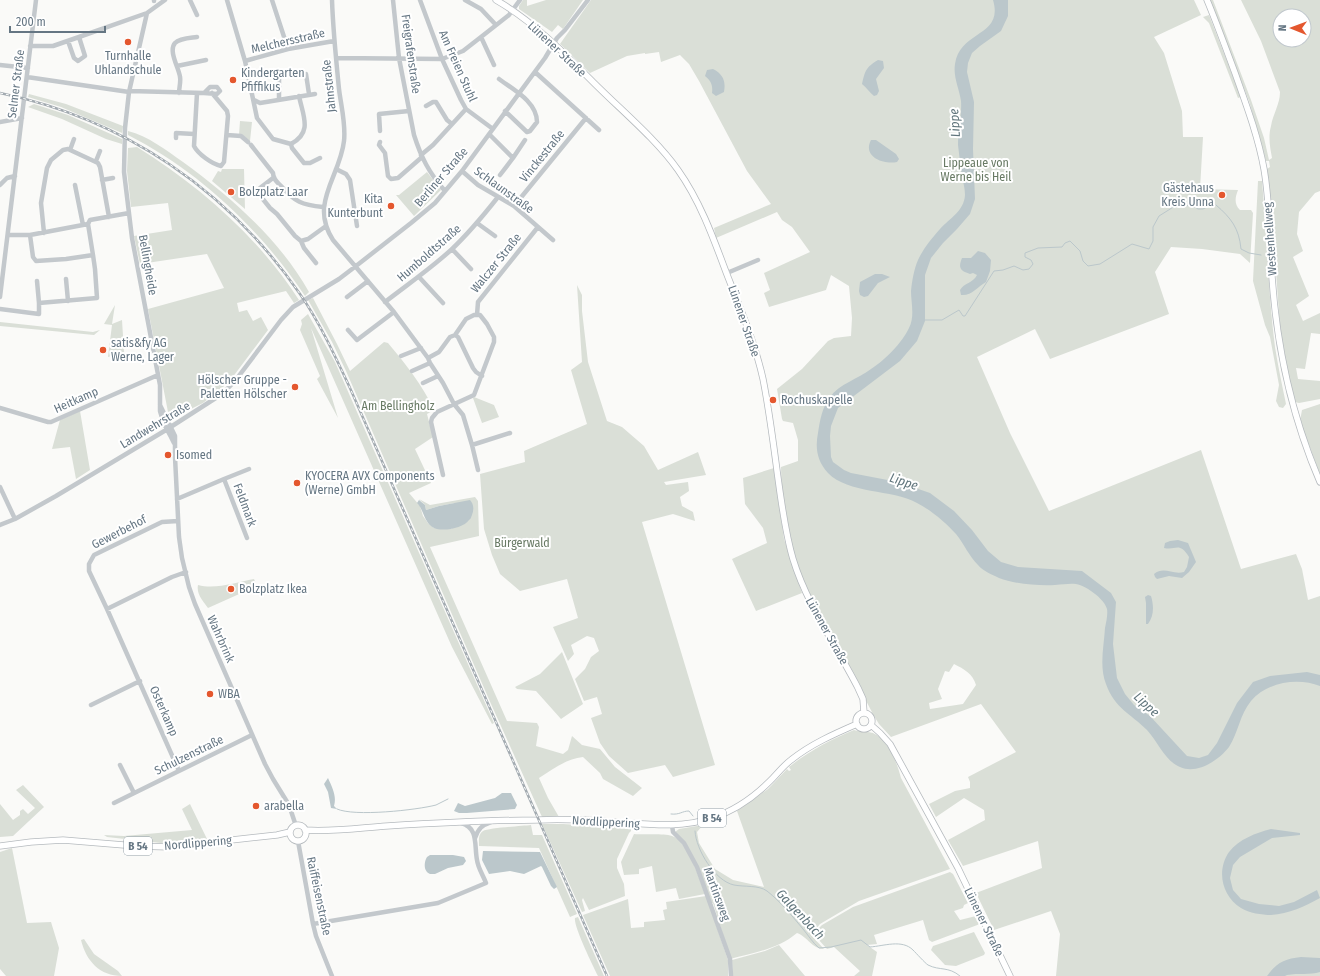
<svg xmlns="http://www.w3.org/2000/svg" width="1320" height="976" viewBox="0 0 1320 976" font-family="'Fira Sans Condensed',sans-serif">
  <rect width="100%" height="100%" fill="#fafaf8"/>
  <path fill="#dadfd7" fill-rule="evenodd" d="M523,0H527V6L546,0H583L563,29L558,25L552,32L519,9V6Z
    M591,0H1194L1201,15L1154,37L1164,53L1182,111L1183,137H1203L1200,189L1238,190C1235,198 1234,204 1240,210H1251L1253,213L1250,263L1240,254L1202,249L1171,247L1155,272L1169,314L1050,359L1035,329L977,357L1010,433L1049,511L1201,450L1241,569L1296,554L1302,569L1308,600L1320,596V976H1056L1060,934L1051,911L994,930L976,893L1042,868L1038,841L963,866L948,840L985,820L984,810L964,798L936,817L929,804L955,791L970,788V782L968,777L1016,752L981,704L891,737L879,724L874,716L815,603H813C809,595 804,587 801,578C791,547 781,500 781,467L798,461V440L793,423L783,421L782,419L777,389L802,369L828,341L834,338L851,336L852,318L849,286L831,275L826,290L769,307L764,293L770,290L764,273L810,252L792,227L782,220L777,212L716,238L714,228L771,204L747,171L699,81L689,64L680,55L661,62L659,52L645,54V53L627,56L590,73L560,44ZM954,664C964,669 973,674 976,685L963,704L930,709L929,703L942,699L938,689L945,671L949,672Z
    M1209,0H1213L1251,100L1264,138L1269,160L1272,158C1270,147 1268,137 1271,126C1273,114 1280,104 1280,92L1261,41L1241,0H1320V191L1315,193L1299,212L1297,234L1303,251L1293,257L1309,296L1296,305L1303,321L1320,313V334L1311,333L1305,369L1296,368L1298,379L1320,381V399L1299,403L1295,402L1289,379L1280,328L1273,229L1267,169L1270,167L1269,161H1266L1249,101ZM1280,16H1304V40H1280Z
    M1209,15L1241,97L1238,98L1209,23L1203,17Z
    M29,94L66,104L123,126L122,133L61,107L28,97Z
    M34,104L68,115L122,139V144L106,139L62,119L28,107Z
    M240,121L252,122L250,141L245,137L239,135Z
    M128,131C148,136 166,150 183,162C232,198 279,239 309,292L305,296C261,230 199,171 128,135Z
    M137,147C201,187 258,237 299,300L294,303L286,291L237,303L239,312L247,310L253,321L261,317L268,330L232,378L221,389L203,403L173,418H171L168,412L148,309L224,288L207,254L140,264L134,236L172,230L168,203L131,207L127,171L128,148Z
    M222,169H244L245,209L212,181L218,171L221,172Z
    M427,172L441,190L414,216L396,195H399Z
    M1258,181H1262C1267,236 1268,292 1275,347C1278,366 1282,385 1286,404L1283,408L1279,407L1276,401L1279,385L1270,337L1265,325L1253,281Z
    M577,285L582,295V311L588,362L607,421L622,427L644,446L658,470L698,452L706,475L664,482L666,485L688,482L689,491L680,497L682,506L693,512L695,521L673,514L642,522L715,765L673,777L665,765L628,773L609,756L600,743L591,718L602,714L597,697L584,701L575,679L585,669L591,657L599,651L594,638L587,636L571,645L574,654L568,661L553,627L578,618L567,579L520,591L500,574L492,555L484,529L480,474L525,462L524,451L587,424L571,370L582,362Z
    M313,298L337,344L350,371L384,342L388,343C405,363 423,386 434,410L427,414L433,437L415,449L431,483L409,493L420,506L423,516L428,523L434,528L452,529L455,503L439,506L426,510L425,505L419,499L430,505L475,497L478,501L479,536L430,547L507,721L537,723L539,727L536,746L563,754L568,750L572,736L582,745L600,749L615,767L642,788L633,796L603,779L600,773L583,757C566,759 553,769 539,778L548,798L559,817H542L491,704L346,371L332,342L308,300Z
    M115,305L112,324L122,320L124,352L108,357L112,325L104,324Z
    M308,314L335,362L494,723L492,724L452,647L311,328L338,418L317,379L320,376L300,330L302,324L301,320Z
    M0,322L93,332L100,330L94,335L0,326Z
    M474,397L494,405L499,417L482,423L473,398Z
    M1320,404V474L1300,421L1302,410Z
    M80,411L90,470L76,479L70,447L52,449L60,420Z
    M774,468L784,539L802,593L756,611L732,559L767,543L763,528L745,504L743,478Z
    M254,579L257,586L208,608C204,602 196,594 198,585C216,590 236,582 254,579Z
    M562,652L583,704L561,719L536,691L517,689L515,687L540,674Z
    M854,730C857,731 871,732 873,733C889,740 897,763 901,778L950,869L859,901L820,924L811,935L824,949C812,949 808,937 797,933C778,949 753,953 730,959L725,941L713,903H710L696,866L675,832L679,829L703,825L697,832L699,843L715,869L733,880L764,887L737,811L768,789L787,769L789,771L791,770L789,767C809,751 830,740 854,730Z
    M23,785L44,807L13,836L0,837V804L13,820L20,815V811L23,809L28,814L35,808L16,790Z
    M190,804L207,839L161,843L107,837L104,835L124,836L192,830L182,809Z
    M542,824H563L628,828L631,829V831L629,833L617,859V868L624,884L625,896L589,910L583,898L582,900L585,911L582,912Z
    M531,825L533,835H542L577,914L570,917L539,848L479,846C479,841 478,834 483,831C488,828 522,826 531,825Z
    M634,834C644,835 663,833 672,836C688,840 699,879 705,894L679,899L676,888L656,892L652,866L639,869V874L624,875L621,862Z
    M12,848L27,923L51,922L59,948L54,976H6L0,969V852Z
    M950,872L953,874L968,903L964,905L963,908L954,911L960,920L976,916L980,924L932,942L929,940L923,920L874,935L877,944L867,945L877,952L872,976H854L860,971L834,947L827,949L818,939L817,930L822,925L853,907Z
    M706,896L728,960V976H610L583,915L628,899L631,928L644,927V922L665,920L663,910L667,909L666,902Z
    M578,917L604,976H598C593,966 573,925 575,918Z
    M974,932L985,953L984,955L956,966L945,965L931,950L933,946Z
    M84,939L94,954L118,971L122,976C100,976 86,961 81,940Z
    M779,945L805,976H733L732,960L765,951Z"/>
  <path fill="#bbc7cb" d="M993,0H1008V16L1001,31L980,46L972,53L968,63L967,72L974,102L973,149L975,199L970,214L957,229L943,243L931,258L925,275V321L917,341L900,361L838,408L831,426L830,436L831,457L833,462L844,470L851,473L898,482L930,493L954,511L972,530L988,551L1001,562L1018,567L1082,571L1111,593L1116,602L1113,644L1117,678L1125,694L1134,705L1150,716L1187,756L1199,758L1208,755L1217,743L1237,703L1253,682L1270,676L1307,672L1320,675V686C1298,677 1267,682 1251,701C1240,714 1238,733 1229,747C1219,760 1197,775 1180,767C1165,761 1158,742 1147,730C1130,713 1115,709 1106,684C1099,666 1104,646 1105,628C1106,623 1108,615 1107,609C1105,602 1097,595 1091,591C1077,581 1071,584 1055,585C1039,586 1014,584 999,578C993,575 983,571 978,565C969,556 964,544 956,534C946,523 931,510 917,503C892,489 848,494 828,473C817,461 815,448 818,433C820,420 822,408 830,397C839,384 858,379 871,369C885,360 902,343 909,328C915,316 911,303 911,291C912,281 914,269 918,260C923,249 932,238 940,229C950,218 964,211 965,195C965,187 962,178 961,170C960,162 959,153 958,145C958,131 962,115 961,101C959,88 953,77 955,64C960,30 1004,37 993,0Z
    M878,60L883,61L884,68L876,79L879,91L877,95L874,96C869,92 867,88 862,84C865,71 866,67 878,60Z
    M713,69C723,74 726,81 724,92L716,96L712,93C713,85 711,81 705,76L707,70Z
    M871,140H876L896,154L899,159L897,162C884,165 862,157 871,140Z
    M978,251L985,253L991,260L990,271L986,282C977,287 972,296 961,295L960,290C964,283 973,283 977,275L973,273L970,274C960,271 958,268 962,258H971Z
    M875,274H882L890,277L878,283L868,296L864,297L860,295L859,291L860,282Z
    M419,500L425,505L426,510L439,506L470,500C474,504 474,510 472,515C471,517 471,519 469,520C464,528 443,532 434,528C424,523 424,510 417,503Z
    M1178,540L1188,543L1196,562L1189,572L1182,578L1169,576L1157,579L1155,577L1154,574C1164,566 1172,575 1184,572L1187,567L1189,557C1179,541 1176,551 1164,548L1165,543L1170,541Z
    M1148,595L1151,596C1154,606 1154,616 1148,624H1146V603L1145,597Z
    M328,778C332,787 337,796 334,806L337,809L331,808L328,792L324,784Z
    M502,793H511L517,805L515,809L467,813H459L454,811L458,803L465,806L495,798Z
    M1271,829L1300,833V835L1272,838L1240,857L1233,865L1230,878L1233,890L1241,899L1259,904L1279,906L1294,902L1317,890L1320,898C1305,906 1289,914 1271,915C1262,915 1249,913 1241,908C1222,896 1216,871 1229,852C1239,839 1256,833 1271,829Z
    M483,851L540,852L557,887L554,889L551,886L542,867L541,866L524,874L510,871L489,874L482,860Z
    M430,855H453L464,857L466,861L463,865L448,868L435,874H430C423,871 424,862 427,857Z
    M1301,957L1320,958V972C1310,975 1298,973 1287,975L1285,976H1267C1277,962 1285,959 1301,957Z"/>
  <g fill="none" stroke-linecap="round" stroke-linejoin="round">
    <path stroke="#bbc7cb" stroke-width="1" d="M924,320H942L959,310L963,316H965L994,271L1003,270L1014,266L1023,270L1029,269L1033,264L1031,260L1025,257V253L1038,248L1062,247L1065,243L1070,241L1080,251L1083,261L1088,266L1100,264L1132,244L1149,249L1153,241V227L1159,216L1175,206L1184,205L1195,207L1198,209H1203L1213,204L1216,205C1231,218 1239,228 1241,249L1249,253L1261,255
      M337,809C354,817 417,810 436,805C440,803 444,801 448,799
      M671,814C680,815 682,811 689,811L693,816
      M695,831C696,850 715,881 734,885C744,887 759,885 767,891C781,902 792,916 803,929C808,935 813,943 819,948L831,947L861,940L870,947C884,946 902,939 913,950C916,953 925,963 928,965C940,971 948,966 960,976"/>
    <g stroke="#b5babe" stroke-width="7">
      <path id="major" d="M496,0C534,22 564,53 594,83C622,111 656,139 678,170C700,201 713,237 726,272C740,308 755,343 763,379C771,419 775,459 781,499C784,519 787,539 793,559C807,605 836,645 858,688L863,699L864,713
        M1207,0C1217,24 1226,49 1235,73C1246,104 1258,136 1264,169C1270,204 1270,241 1272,277C1277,349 1291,415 1320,482
        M856 721a8 8 0 1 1 16 0a8 8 0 1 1-16 0Z
        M871,725L880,733L890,744L958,868L1010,976
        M290 833a8 8 0 1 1 16 0a8 8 0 1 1-16 0Z
        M305,830C332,832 359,828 387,826C437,823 487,820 537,820C562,819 588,820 613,822C646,824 680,829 712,818C734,811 753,798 770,781C777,774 783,766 791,760C811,744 834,734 857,724
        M0,846L31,842L63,840L136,846L169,847L277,835L290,832"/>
    </g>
    <path stroke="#c3c8cc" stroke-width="4.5" d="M154,0V1
      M190,0L197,15
      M227,0L245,61L257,118L273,139L291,144C313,132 303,116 299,96
      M272,0L288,49
      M332,0C333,30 336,59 339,89C341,106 346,124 344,141C340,177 309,203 333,240L394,312L428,358L430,363L443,383L454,404L463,415L472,445L478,470
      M393,0L399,58L414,135C421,157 429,173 445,191
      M420,0L442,59L461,100L466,109L493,129
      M465,0L481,9L496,25
      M147,13L129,92L125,128L124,172L132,238L160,385V411L164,424L171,437L174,443
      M481,37L494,65
      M68,41L74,58L78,61L85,56L79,37
      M30,46H53L79,37L147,13L165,0
      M336,58L442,59L463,51L481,37L509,15L520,0
      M245,61L288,49L334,41
      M0,65L28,68
      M177,66L206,60
      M535,72L599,130
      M306,74L309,94
      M27,77L129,92
      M279,78V99
      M499,79C514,90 537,102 537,122L530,131L527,132L505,111
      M130,91L204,93L210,87H217L220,91L217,94L204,93
      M179,93C179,88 181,82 180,77C179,68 168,51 175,43C180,38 190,38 197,37
      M197,93L194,146C198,154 212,164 221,166L224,162L228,116L227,111L212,93
      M254,100L260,103L315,94
      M426,106L433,102H436L447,120L452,124
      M0,122L22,118
      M380,131L379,114L409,111
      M489,134L513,158L525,140
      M227,135L241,136L248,142
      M176,138V133L194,134
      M380,142L379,145L385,153L388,176L391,179L398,178L422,157
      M291,144L292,148L304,163H310L320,158
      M251,145L273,173C273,179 277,182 281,186C295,202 302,205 323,207
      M70,150L74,139
      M421,155L433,145L466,109
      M96,161L100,151
      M336,169L346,174L350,180L357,226
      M462,171L478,185L514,206L553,240
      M500,175L513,158
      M273,178L260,188V192L262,198L270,208L277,214L295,236L301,241L304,248L316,263
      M102,180L113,178
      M0,185L7,178L15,176
      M75,185L83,225
      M514,206L586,118
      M477,223L495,236
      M44,233L41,203L47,168L51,160L63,150L68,149L98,163L100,167L109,217
      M8,235H30L88,224L90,220L129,213
      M30,235L33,257L36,261L66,259L93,255L88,224
      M301,241L308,239L326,226
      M452,249L471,269
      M727,273L758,260
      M419,277L443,303
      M66,279L68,301
      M37,281L39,303
      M0,297L36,0
      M347,297L368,281
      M385,302C407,285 430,269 451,250C468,234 483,216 498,197
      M0,309L39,314V303L97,298L95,269L93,255
      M477,315L478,302L538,227
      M348,330L357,340L394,312
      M455,335L458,337L473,368L476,372L482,376
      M401,356L421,348
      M428,358L439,352L450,337L455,335L466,319L474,315H480L487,324L494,337V342L474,395L437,412L432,418L431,422L443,475
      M412,371L430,363
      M423,383L438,376
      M160,405L175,436V457L179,537L182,558L189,587L195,604L265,764L273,779L289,805L296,826
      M0,408L48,422H51L158,375
      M472,445L510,433
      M224,479L249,469
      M0,487L15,519
      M177,499L224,479L247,538
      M178,521L162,522L94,555L89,564V571L107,609L179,771
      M0,525L15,519L56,496L166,430L222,394L235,381L281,320L293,307L339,279L356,266L411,223L435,203L462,171L545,58L557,38L565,30L588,0
      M107,609L172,577L186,572
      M91,705L140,681
      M120,765L134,793
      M114,803L252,735
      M672,825L673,832L684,843L697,867L730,959L731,976
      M475,838C478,829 482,825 491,822
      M298,841L313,924L316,936L332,976
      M313,924L438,903L486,883C483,875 478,868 477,860C474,845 479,828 461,823"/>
    <use href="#major" stroke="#fff" stroke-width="5.5"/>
    <g stroke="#a2aab0" stroke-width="2.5">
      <path id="rail" d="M0,93C124,119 228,190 300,294C320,323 335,356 350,388L607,976"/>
    </g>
    <use href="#rail" stroke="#fff" stroke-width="1" stroke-dasharray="3" stroke-linecap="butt"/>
  </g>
  <g fill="#e4572e" stroke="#fff" stroke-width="1.5">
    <circle cx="128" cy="42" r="4"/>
    <circle cx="233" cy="80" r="4"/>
    <circle cx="231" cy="192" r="4"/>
    <circle cx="1222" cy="195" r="4"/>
    <circle cx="391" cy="206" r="4"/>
    <circle cx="103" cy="350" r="4"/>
    <circle cx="295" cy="387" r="4"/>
    <circle cx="773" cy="400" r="4"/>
    <circle cx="168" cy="455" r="4"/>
    <circle cx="297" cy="483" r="4"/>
    <circle cx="231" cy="589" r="4"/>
    <circle cx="210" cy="694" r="4"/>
    <circle cx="256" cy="806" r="4"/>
  </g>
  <g text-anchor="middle" stroke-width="4" stroke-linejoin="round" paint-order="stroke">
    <g fill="#fff" stroke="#939fa8" stroke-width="1">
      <rect x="698" y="809" width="28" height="18" rx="3"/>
      <rect x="124" y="837" width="28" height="18" rx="3"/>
    </g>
    <g font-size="11" font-weight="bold" fill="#657683">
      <text x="712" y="822">B 54</text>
      <text x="138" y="850">B 54</text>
    </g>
    <g font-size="12" fill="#657683" stroke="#fff">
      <text transform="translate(288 41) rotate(-13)" y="4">Melchersstraße</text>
      <text transform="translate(557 49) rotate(43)" y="4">Lünener Straße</text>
      <text transform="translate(411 54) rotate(82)" y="4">Freigrafenstraße</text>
      <text transform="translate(458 66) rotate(66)" y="4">Am Freien Stuhl</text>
      <text transform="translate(16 84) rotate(-83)" y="4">Selmer Straße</text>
      <text transform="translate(329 86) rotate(-96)" y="4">Jahnstraße</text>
      <text transform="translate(542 156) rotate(-51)" y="4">Vinckestraße</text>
      <text transform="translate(441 177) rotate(-49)" y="4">Berliner Straße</text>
      <text transform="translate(504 190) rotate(36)" y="4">Schlaunstraße</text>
      <text transform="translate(1270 239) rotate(-94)" y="4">Westenhellweg</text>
      <text transform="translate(429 253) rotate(-41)" y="4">Humboldtstraße</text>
      <text transform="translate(496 263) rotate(-51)" y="4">Walczer Straße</text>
      <text transform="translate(148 265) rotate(80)" y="4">Bellingheide</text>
      <text transform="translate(744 321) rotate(71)" y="4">Lünener Straße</text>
      <text transform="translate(76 400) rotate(-24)" y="4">Heitkamp</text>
      <text transform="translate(155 425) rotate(-31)" y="4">Landwehrstraße</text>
      <text transform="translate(245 505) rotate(69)" y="4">Feldmark</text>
      <text transform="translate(119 532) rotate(-27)" y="4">Gewerbehof</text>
      <text transform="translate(827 631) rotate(61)" y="4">Lünener Straße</text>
      <text transform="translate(221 639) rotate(66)" y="4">Wahrbrink</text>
      <text transform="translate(164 711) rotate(66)" y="4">Osterkamp</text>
      <text transform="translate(189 755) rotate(-26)" y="4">Schulzenstraße</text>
      <text transform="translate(606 822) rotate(3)" y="4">Nordlippering</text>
      <text transform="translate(198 843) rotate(-5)" y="4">Nordlippering</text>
      <text transform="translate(717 894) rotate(70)" y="4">Martinsweg</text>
      <text transform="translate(319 896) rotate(78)" y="4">Raiffeisenstraße</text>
      <text transform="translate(984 922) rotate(64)" y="4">Lünener Straße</text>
    </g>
    <g font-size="12" fill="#657683" stroke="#fff" text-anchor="start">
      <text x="128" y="60" text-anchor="middle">Turnhalle<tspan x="128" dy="14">Uhlandschule</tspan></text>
      <text x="241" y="77">Kindergarten<tspan x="241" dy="14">Pfiffikus</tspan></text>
      <text x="1214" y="192" text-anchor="end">Gästehaus<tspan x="1214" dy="14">Kreis Unna</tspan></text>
      <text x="239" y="196">Bolzplatz Laar</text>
      <text x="383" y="203" text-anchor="end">Kita<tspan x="383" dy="14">Kunterbunt</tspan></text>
      <text x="111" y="347">satis&amp;fy AG<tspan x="111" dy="14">Werne, Lager</tspan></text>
      <text x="287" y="384" text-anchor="end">Hölscher Gruppe -<tspan x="287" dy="14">Paletten Hölscher</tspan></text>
      <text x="781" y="404">Rochuskapelle</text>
      <text x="176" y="459">Isomed</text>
      <text x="305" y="480">KYOCERA AVX Components<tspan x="305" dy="14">(Werne) GmbH</tspan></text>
      <text x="239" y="593">Bolzplatz Ikea</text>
      <text x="218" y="698">WBA</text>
      <text x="264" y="810">arabella</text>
    </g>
    <g font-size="12" fill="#687a64" stroke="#fff">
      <text x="976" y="167">Lippeaue von<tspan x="976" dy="14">Werne bis Heil</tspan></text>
      <text x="398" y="410">Am Bellingholz</text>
      <text x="522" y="547">Bürgerwald</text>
    </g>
    <g font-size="13" font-style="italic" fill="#60757c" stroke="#fff">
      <text transform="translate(954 123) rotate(-94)" y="5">Lippe</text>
      <text transform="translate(904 481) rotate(18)" y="5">Lippe</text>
      <text transform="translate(1147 704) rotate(43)" y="5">Lippe</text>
      <text transform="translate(801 914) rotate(47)" y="5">Galgenbach</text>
    </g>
  </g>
  <g transform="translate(1292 28) rotate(271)"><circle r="19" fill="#ffffff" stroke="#c1c8cd"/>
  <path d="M0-3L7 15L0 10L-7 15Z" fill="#e4572e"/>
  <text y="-6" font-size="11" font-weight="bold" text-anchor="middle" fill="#657683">N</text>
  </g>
  <path d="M10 26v6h95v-6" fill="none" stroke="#657683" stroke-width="2"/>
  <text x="16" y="26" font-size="12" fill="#657683" stroke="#ffffff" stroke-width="3" paint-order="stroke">200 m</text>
</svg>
